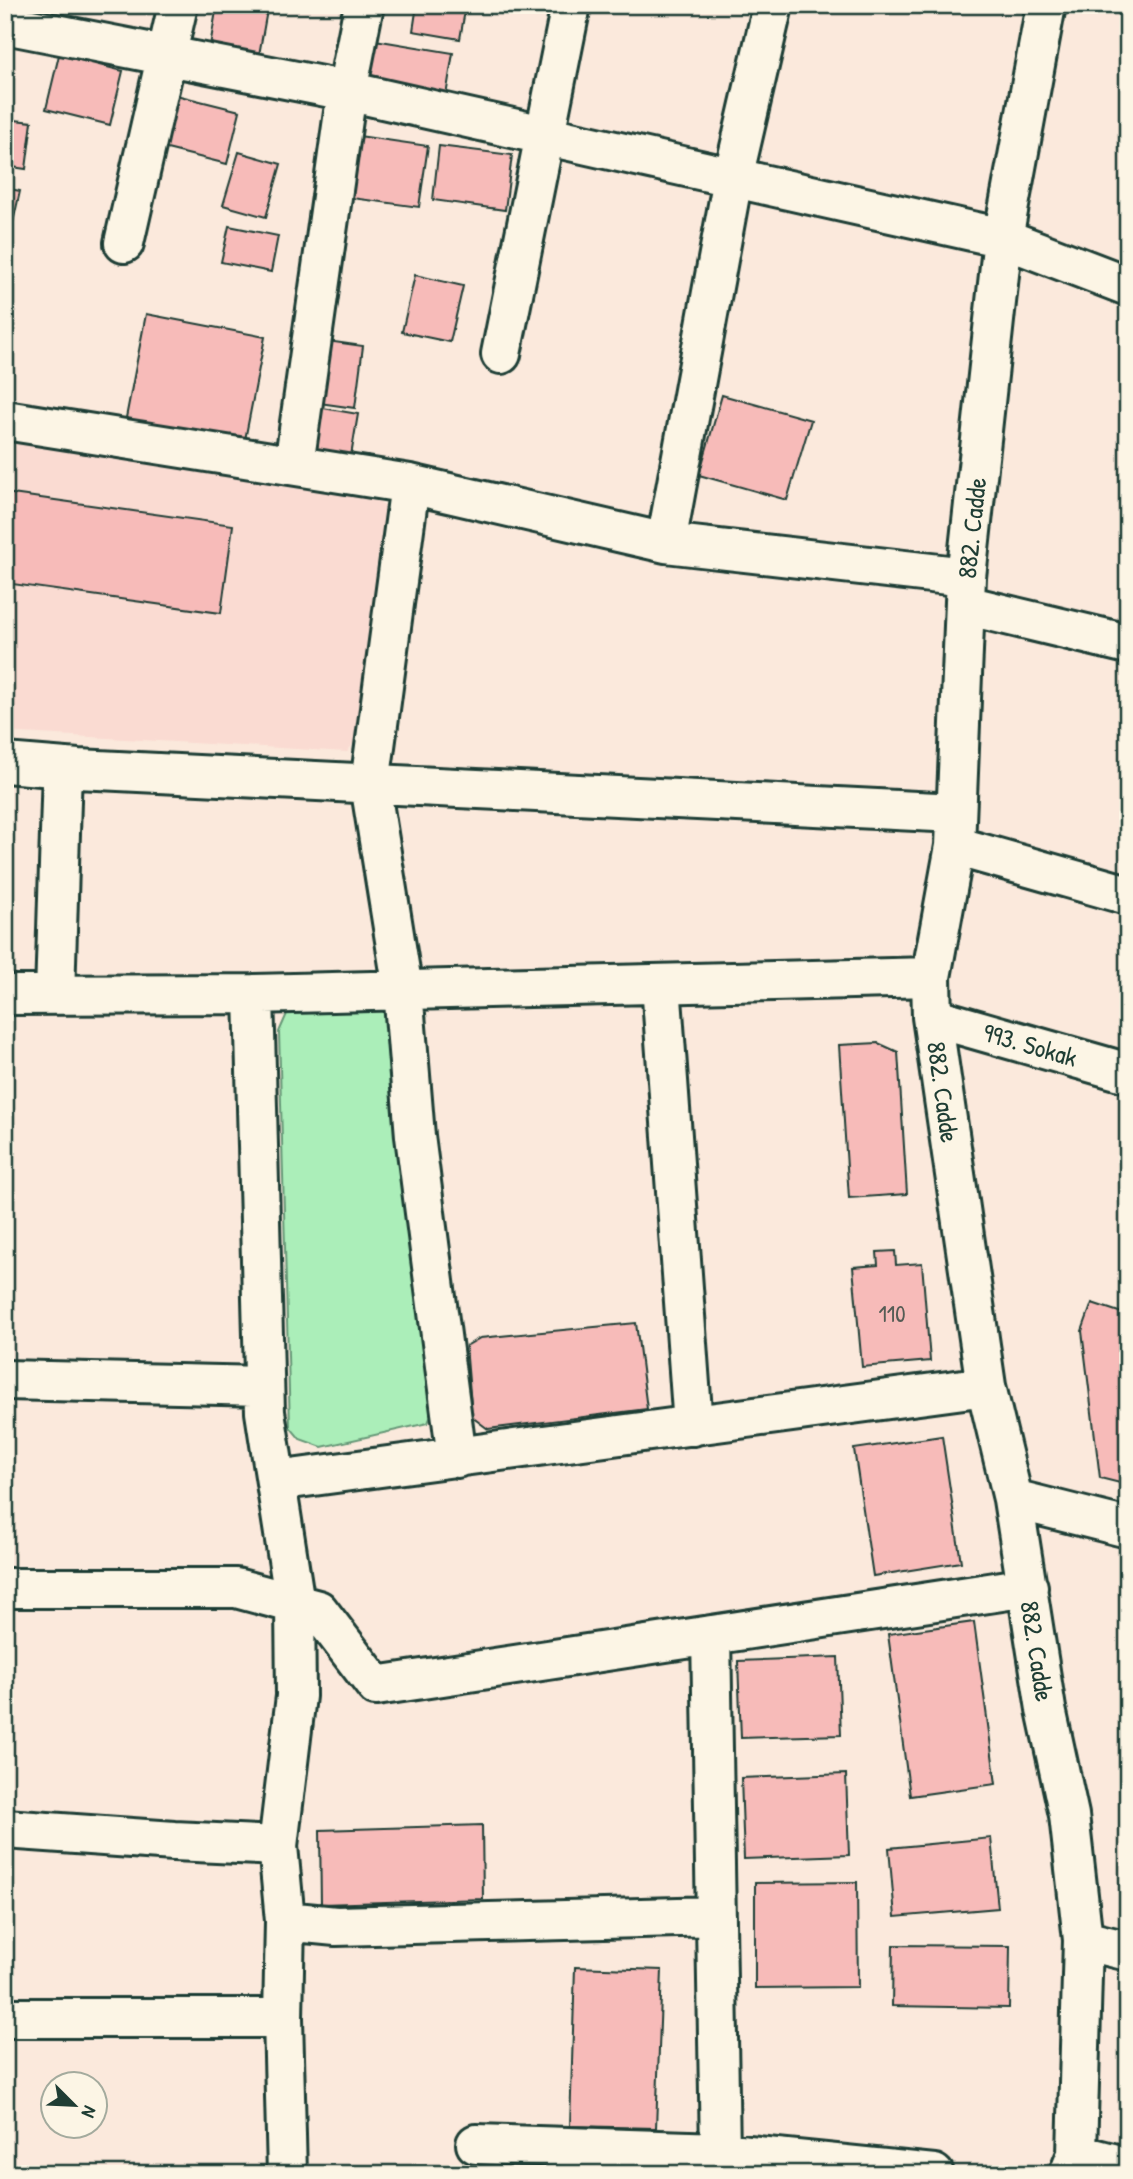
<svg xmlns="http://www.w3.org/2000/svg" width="1133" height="2179" viewBox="0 0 1133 2179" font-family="'Patrick Hand',sans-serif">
  <rect width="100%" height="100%" fill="#fbe9dc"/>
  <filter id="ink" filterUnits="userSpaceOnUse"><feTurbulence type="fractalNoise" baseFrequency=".0143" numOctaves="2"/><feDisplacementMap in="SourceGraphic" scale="14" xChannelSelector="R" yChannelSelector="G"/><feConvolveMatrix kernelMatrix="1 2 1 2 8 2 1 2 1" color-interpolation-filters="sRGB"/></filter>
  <g filter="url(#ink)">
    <path fill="#fadbd2" d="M5,440L373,496L390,511L359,736L347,752L5,732Z"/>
    <path fill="#abeeb9" stroke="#659676" stroke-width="2" d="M290,1007L393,1010L435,1406L428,1423L322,1447L300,1439L290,1427L279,1032Z"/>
    <path fill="#f7bbb9" stroke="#1f3d34" stroke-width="2" d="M217,5H268L259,55L210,46Z
      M417,5H466L460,39L413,31Z
      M375,40L453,53L444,108L366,95Z
      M59,55L123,71L110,125L46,109Z
      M168,93L240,111L227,164L155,146Z
      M5,119L32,122L26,169L5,166Z
      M352,135L428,146L419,207L344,197Z
      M439,146L512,155L505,210L433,200Z
      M239,152L281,164L266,217L223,205Z
      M5,188L20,191L8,245L5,244Z
      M229,226L278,236L271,272L221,262Z
      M415,275L463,286L450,342L402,332Z
      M146,314L265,337L244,445L125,423Z
      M320,340L363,346L355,408L312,402Z
      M722,395L811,420L787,500L699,475Z
      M317,407L358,414L350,462L309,456Z
      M5,493L233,525L221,613L5,583Z
      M878,1043L898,1052L907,1194L849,1198L839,1045Z
      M895,1251L896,1265L922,1263L930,1361L862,1367L853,1267L878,1265L877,1252Z
      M1092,1303L1128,1315V1485L1100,1478L1082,1331Z
      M636,1323L647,1409L488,1429L472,1417L466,1346L480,1338Z
      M942,1436L961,1562L873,1576L854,1449Z
      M1123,1550L1128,1552V1606Z
      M974,1622L996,1784L910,1796L888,1634Z
      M838,1657L841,1735L741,1738L738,1661Z
      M846,1774L849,1855L744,1859L741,1778Z
      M482,1825L483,1899L321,1904L320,1830Z
      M991,1838L998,1908L895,1917L889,1848Z
      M857,1882L858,1987L755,1988V1883Z
      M893,1945L1010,1946L1009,2008L892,2006Z
      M575,1967L662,1970L656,2128L570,2126Z"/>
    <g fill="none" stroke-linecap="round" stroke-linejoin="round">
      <g stroke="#1f3d34" stroke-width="44">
        <path id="minor" d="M1046,5L1003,238L966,577L955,846L931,977L932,1017L986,1386L1013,1499L1046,1709L1069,1815L1083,1940L1077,2154L1069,2174
          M5,24L347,91L1003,238L1128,286
          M124,243L178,5
          M501,354L571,5
          M5,420L410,484L666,543L966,577
          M294,465L347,91L364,5
          M410,484L370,784L403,990L415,1136L457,1458
          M666,543L733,178L773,5
          M965,605L1128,644
          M5,763L78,769L956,813
          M955,846L1128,895
          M661,984L693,1426
          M254,994L265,1412L295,1604L296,1696L278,1846L285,1921L283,2018L287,2174
          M5,995L254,994L931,977
          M55,995L62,768
          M932,1017L1128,1073
          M5,1380L264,1386
          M276,1481L986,1386
          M1013,1499L1128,1528
          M5,1588H236L318,1610L376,1686L1028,1587
          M711,1635L720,2152
          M5,1829L174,1841L278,1846
          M285,1921L336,1926L716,1916
          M1083,1940L1128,1951
          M5,2018H283
          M476,2144L720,2152L934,2174
          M1077,2154L1128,2167"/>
      </g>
      <use href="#minor" stroke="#fcf5e5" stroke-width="38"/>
    </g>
  </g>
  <g text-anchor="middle" stroke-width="5" stroke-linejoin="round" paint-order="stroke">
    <g font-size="23" fill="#555c55">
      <text x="892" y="1322">110</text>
    </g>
    <g font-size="26" fill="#1f3d34" stroke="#fcf5e5">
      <text transform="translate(972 528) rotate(-84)" y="9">882. Cadde</text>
      <text transform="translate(1030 1045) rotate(16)" y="9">993. Sokak</text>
      <text transform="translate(943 1092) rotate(82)" y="9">882. Cadde</text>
      <text transform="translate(1037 1651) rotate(81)" y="9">882. Cadde</text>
    </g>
  </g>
  <rect width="1133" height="2179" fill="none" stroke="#fcf5e5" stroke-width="28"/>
  <rect x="14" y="14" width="1105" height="2151" fill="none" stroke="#1f3d34" stroke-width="2.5" filter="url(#ink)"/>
  <g transform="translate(74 2105) rotate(114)"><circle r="33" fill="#fcf5e5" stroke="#a4ab9e" stroke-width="2"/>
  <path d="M0-5L12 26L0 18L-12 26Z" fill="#1f3d34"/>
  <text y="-10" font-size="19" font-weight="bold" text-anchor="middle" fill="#1f3d34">N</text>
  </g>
</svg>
